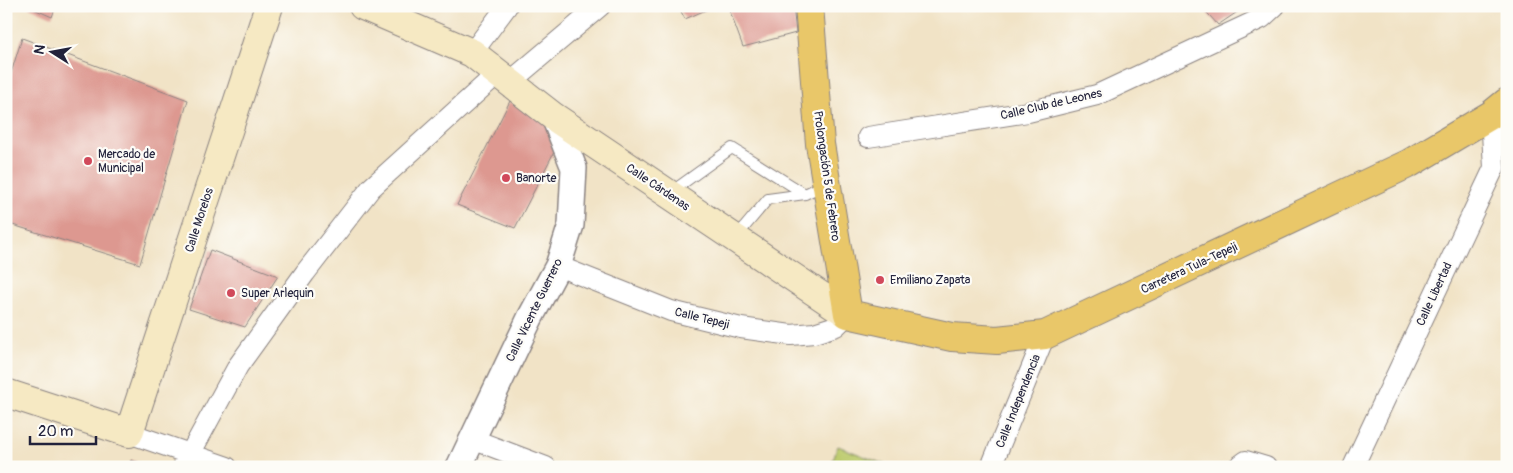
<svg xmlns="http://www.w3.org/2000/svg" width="1513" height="473" viewBox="0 0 1513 473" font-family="Pangolin,sans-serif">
  <rect width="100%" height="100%" fill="#fdfcf7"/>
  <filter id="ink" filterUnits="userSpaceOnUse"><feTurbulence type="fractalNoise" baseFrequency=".02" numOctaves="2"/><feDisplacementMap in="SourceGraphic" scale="10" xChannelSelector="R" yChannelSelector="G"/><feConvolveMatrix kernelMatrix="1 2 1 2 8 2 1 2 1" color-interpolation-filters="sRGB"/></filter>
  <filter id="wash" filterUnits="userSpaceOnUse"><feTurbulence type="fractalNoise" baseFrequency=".0096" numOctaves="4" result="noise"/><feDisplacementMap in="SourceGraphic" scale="20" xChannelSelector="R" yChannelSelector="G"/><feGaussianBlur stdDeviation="1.12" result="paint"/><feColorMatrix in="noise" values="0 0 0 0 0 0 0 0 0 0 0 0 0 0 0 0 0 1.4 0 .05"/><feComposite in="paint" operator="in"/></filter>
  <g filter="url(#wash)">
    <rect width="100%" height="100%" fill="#f1e3c6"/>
    <path fill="#becc6f" stroke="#707755" d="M838,446L891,467H830Z"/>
    <g id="blocks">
      <path fill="#dd9890" d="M27,6H56L52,17Z
        M678,6H715L685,19Z
        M728,6H793L796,33L743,47Z
        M1201,6H1246L1218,25Z
        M22,38L188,100L140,264L6,223V89Z
        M510,101L547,122L554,152L515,228L457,205Z
        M210,250L278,276L245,327L189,309Z
        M131,460L149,466V467H129Z"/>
    </g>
  </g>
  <g filter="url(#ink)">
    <use href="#blocks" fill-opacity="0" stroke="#8a8280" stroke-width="1"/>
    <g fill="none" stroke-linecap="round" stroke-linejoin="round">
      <g stroke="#8a8280" stroke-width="12">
        <path id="service" d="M671,192L732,148L805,194
          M746,239L742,230L768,199L805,194L826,184"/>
      </g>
      <g stroke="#8a8280" stroke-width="22">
        <path id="minor" d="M472,53L507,6
          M510,82L600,6
          M868,137L1028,112L1097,95L1262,18L1275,6
          M558,266L671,311L741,328L791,335L814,333L836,326L848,314
          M129,433L227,467
          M472,439L546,467
          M183,467L238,366L305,273L371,188L498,73
          M991,467L1045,335
          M1238,467L1246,461L1266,467
          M1353,467L1494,168L1491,115"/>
      </g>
      <g stroke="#8a8280" stroke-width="28">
        <path id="tertiary" d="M459,467L530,318L558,266L571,225L574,168L554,117"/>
      </g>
      <g stroke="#8a8280" stroke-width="30">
        <path id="secondary" d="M363,6L472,53L554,117L848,314
          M6,393L129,433L269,6"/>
      </g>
      <g stroke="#8a8280" stroke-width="30">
        <path id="primary" d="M809,6L820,144L848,314L952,337L997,340L1045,335L1410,163L1491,115L1507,102"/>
      </g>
      <use href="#service" stroke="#fff" stroke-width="10"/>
      <use href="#minor" stroke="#fff" stroke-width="20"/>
      <use href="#tertiary" stroke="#fff" stroke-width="25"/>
      <use href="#secondary" stroke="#f6e9c3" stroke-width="28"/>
      <use href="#primary" stroke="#e9c769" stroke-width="28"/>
    </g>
  </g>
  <g fill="#d1495b" stroke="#fdfcf7" stroke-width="2">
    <circle cx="88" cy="161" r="5"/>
    <circle cx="506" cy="178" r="5"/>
    <circle cx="880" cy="280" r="5"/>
    <circle cx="231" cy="293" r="5"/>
  </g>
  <g text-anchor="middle" stroke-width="4.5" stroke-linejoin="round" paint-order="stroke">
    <g font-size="12" fill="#22223b" stroke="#fdfcf7">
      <text transform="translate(1051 104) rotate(-13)" y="4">Calle Club de Leones</text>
      <text transform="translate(827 176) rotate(82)" y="4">Prolongación 5 de Febrero</text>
      <text transform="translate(658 187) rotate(34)" y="4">Calle Cárdenas</text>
      <text transform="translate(199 220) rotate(-72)" y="4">Calle Morelos</text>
      <text transform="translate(1189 268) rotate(-25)" y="4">Carretera Tula-Tepeji</text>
      <text transform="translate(1434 294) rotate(-65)" y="4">Calle Libertad</text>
      <text transform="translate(534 310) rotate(-64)" y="4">Calle Vicente Guerrero</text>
      <text transform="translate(702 318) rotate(14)" y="4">Calle Tepeji</text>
      <text transform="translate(1018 401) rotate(-68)" y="4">Calle Independencia</text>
    </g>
    <g font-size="12" fill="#22223b" stroke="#fdfcf7" text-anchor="start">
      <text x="98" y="158">Mercado de<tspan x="98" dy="14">Municipal</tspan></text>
      <text x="516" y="182">Banorte</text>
      <text x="890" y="284">Emiliano Zapata</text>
      <text x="241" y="297">Super Arlequin</text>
    </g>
  </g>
  <rect width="1513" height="473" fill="none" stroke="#fdfcf7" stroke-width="25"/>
  <g transform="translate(52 52) rotate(281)" stroke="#fdfcf7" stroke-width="4" paint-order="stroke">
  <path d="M0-4L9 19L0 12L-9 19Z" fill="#22223b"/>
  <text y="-8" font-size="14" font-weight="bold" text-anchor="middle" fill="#22223b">N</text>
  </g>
  <path d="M30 436v8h66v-8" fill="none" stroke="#22223b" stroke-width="2.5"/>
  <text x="38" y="436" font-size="15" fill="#22223b" stroke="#fdfcf7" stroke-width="4" paint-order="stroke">20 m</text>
</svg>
